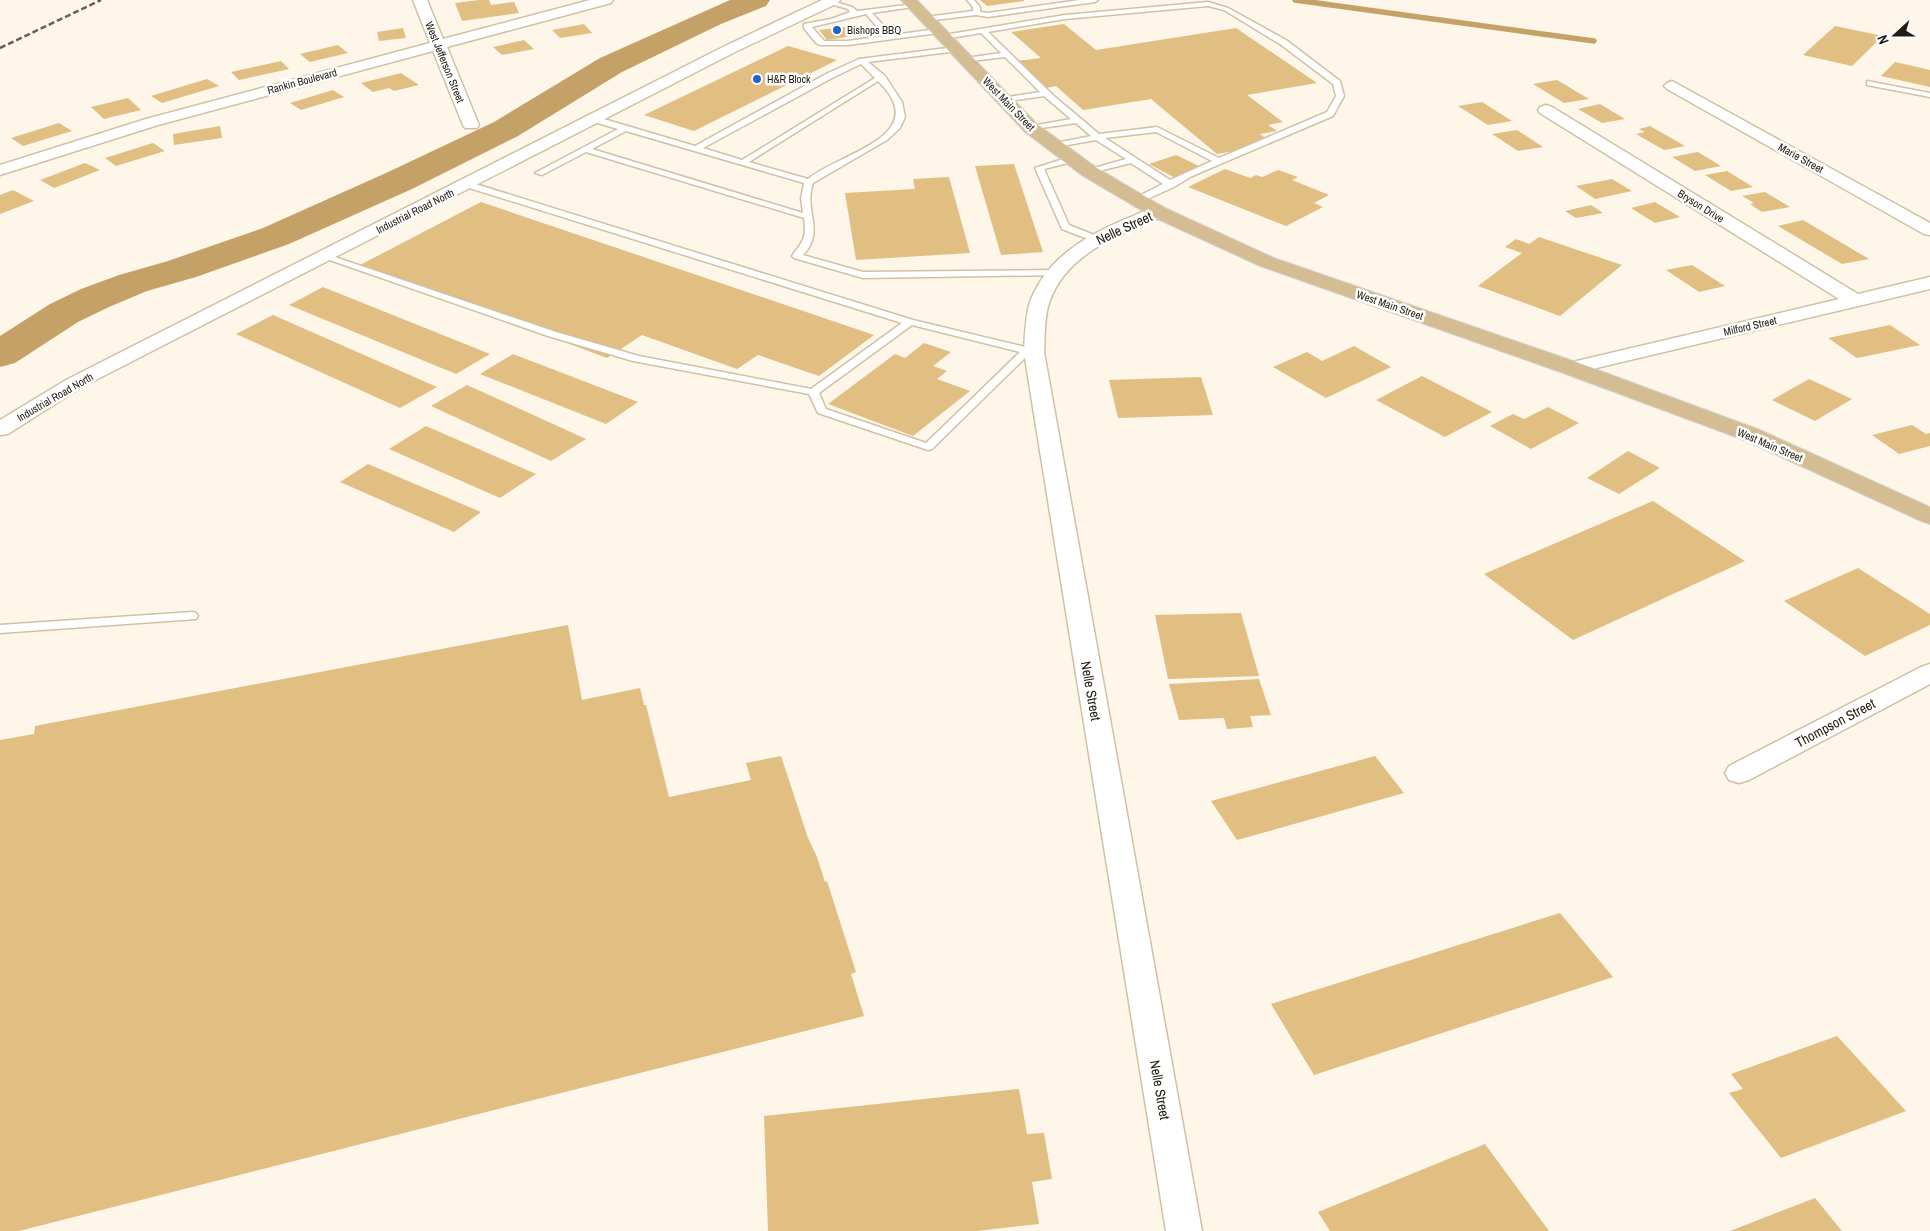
<svg xmlns="http://www.w3.org/2000/svg" width="1930" height="1231" viewBox="0 0 1930 1231" font-family="'Archivo Narrow',sans-serif">
  <rect width="100%" height="100%" fill="#fdf6e9"/>
  <g fill="none" stroke-linecap="round" stroke-linejoin="round">
    <path stroke="#c4a267" stroke-width="5.5" d="M1295,0L1594,41"/>
    <path fill="#c4a267" fill-rule="evenodd" d="M730,0H770L766,6L721,24L622,72L518,136L412,189L289,244L196,277L147,291L109,307L78,322L15,363L0,367V336L50,304L81,289L119,275L168,261L263,228L386,173L494,122L600,58Z"/>
  </g>
  <path fill="#e1be82" d="M479,0H489L491,5L514,2L519,13L462,21L455,3Z
    M980,0H1024V1L987,6Z
    M584,24L592,33L560,38L552,30Z
    M1064,24L1096,50L1236,28L1317,83L1247,95L1283,122L1268,125L1277,131L1260,134L1273,144L1217,154L1151,99L1083,110L1056,86L1046,88L1016,61L1041,58L1011,32Z
    M853,26L861,35L827,40L819,30Z
    M1835,26L1883,36L1852,66L1803,55Z
    M403,28L406,38L379,41L377,32Z
    M524,40L534,49L502,55L493,47Z
    M338,45L348,53L310,62L300,54Z
    M788,46L837,60L694,131L644,115Z
    M281,61L289,69L239,80L231,72Z
    M1895,62L1930,70V87L1881,76Z
    M401,73L419,85L394,91L389,88L373,92L361,83Z
    M207,79L219,86L162,103L151,96Z
    M1557,80L1589,99L1564,103L1533,84Z
    M333,90L344,97L301,110L290,103Z
    M128,98L141,110L104,119L91,107Z
    M1482,102L1512,121L1488,125L1458,106Z
    M1600,104L1625,119L1602,123L1578,109Z
    M59,123L72,131L23,146L11,138Z
    M220,126L222,138L174,145L173,134Z
    M1650,126L1685,146L1664,150L1636,134L1645,132L1639,129Z
    M1517,130L1543,147L1518,151L1492,134Z
    M153,143L165,151L116,166L105,158Z
    M1698,152L1721,166L1695,171L1672,157Z
    M1176,155L1207,170L1179,180L1149,164Z
    M85,163L100,170L54,188L40,180Z
    M1014,164L1043,252L1001,255L975,166Z
    M1225,169L1250,178L1256,175L1262,177L1278,170L1298,177L1292,180L1329,195L1314,203L1323,207L1286,226L1188,187Z
    M1727,171L1753,187L1731,191L1705,175Z
    M949,177L970,253L856,260L845,193L915,189L913,179Z
    M1612,179L1632,191L1595,199L1576,186Z
    M13,190L34,201L0,214V195Z
    M1765,192L1790,207L1762,212L1750,204L1754,203L1742,196Z
    M481,202L874,335L819,376L758,355L737,369L642,335L607,358L360,265Z
    M1655,202L1680,217L1655,223L1631,208Z
    M1591,205L1603,213L1576,218L1565,211Z
    M1803,220L1869,259L1842,264L1778,226Z
    M1539,237L1622,265L1560,316L1478,286L1522,253L1505,247L1516,239L1529,244Z
    M1692,265L1725,286L1699,292L1666,270Z
    M323,287L490,354L456,374L289,305Z
    M273,315L437,387L400,408L236,334Z
    M1890,325L1920,345L1857,358L1828,338Z
    M924,343L951,352L933,366L947,371L937,379L970,391L913,436L828,404L895,354L905,358Z
    M1354,346L1391,367L1326,398L1273,367L1307,352L1322,361Z
    M513,354L638,402L606,424L480,374Z
    M1422,376L1492,412L1445,437L1376,400Z
    M1201,377L1213,415L1118,418L1109,380Z
    M1809,379L1852,399L1815,421L1772,400Z
    M467,385L586,439L551,461L431,406Z
    M1548,407L1579,423L1531,449L1490,426L1513,414L1524,419Z
    M1912,425L1926,434L1930,433V446L1899,454L1872,435Z
    M426,426L536,474L500,498L389,449Z
    M1628,451L1660,468L1619,494L1587,478Z
    M368,464L481,512L454,532L340,482Z
    M1653,501L1745,561L1573,640L1484,574Z
    M1858,568L1930,614V625L1865,656L1784,601Z
    M1241,613L1259,676L1168,679L1155,615Z
    M568,625L582,700L640,688L644,705H646L669,797L751,780L746,763L781,756L808,838L817,857L825,882L827,881L856,972L851,974L864,1016L19,1231H0V740L34,734L35,726Z
    M1259,679L1271,715L1250,716L1253,727L1227,729L1224,718L1179,720L1169,684Z
    M1375,756L1404,793L1237,840L1211,801Z
    M1560,913L1613,977L1314,1075L1271,1004Z
    M1837,1036L1906,1111L1781,1158L1729,1093L1743,1089L1731,1074Z
    M1019,1089L1027,1134L1044,1133L1052,1179L1032,1182L1039,1224L977,1231H768L764,1116Z
    M1485,1144L1549,1231H1330L1318,1212Z
    M1815,1198L1842,1231H1730Z"/>
  <g fill="none" stroke-linecap="round" stroke-linejoin="round">
    <g stroke="#d2c0a3" stroke-width="3">
      <path id="lane" d="M829,0L852,7L857,11L915,4L916,5L913,7L872,13L892,35L938,29L942,31L938,33L848,45H820L816,43L804,28V24L831,19L850,12L848,9L827,3V1ZM866,14L885,36L848,41H824L812,27Z
        M967,0H974L980,7V12L988,13L1080,0H1098L1095,2L988,17L976,15L926,21L922,19L926,17L973,11V7Z
        M1208,2L1228,8L1286,40L1340,81L1344,96L1333,116L1192,176L1174,187L1138,203L1135,202V198L1163,184L1131,163L1087,174V170L1126,159L1096,140L1051,148V144L1091,136L1076,123L1028,130L1027,128L1031,126L1071,119L1044,96L1001,102V98L1040,92L1005,57L963,62L962,60L966,58L1001,53L981,33L944,39L940,37L944,35L1065,15ZM1208,6L1224,10L1280,44L1333,84L1336,96L1327,112L1219,158L1157,127L1099,134L1055,97L988,32L1065,19ZM1156,132L1212,161L1170,180L1105,138Z
        M955,47H958V51L868,62L885,76L902,102L905,117L900,128L887,140L813,183C803,210 826,231 803,255L863,272L1054,270L1059,273L1057,275L863,278L794,258L792,256C803,241 807,238 804,218L586,152L542,175L535,173L618,129L591,121V117H597L695,146L826,74L859,59ZM861,64L875,78L742,160L703,148L832,78ZM878,81C935,136 839,153 808,179L749,162ZM626,131L804,183L801,199L803,213L592,149Z
        M1867,81L1930,93V97L1867,85Z
        M1073,156L1076,157V161L1044,169L1069,225L1099,237V241H1093L1062,229L1035,168Z
        M466,181L913,320L1038,350L1039,352L1034,355L1029,354L932,449L928,450L818,413L809,394L633,361L548,336L321,257L326,254L329,255L556,332L639,356L811,389L902,323L463,186V182ZM912,325L1020,352L926,443L826,409L819,393Z
        M192,612L196,613L198,616L196,619L0,633V625Z"/>
    </g>
    <g stroke="#d2c0a3" stroke-width="3">
      <path id="street" d="M413,0H427L443,39L590,0H613L611,3L447,47L479,125L477,128H465L463,125L433,51L158,125L0,175V165L146,119L430,43Z
        M822,0H840L838,3L735,52L80,388L8,434L0,435V420L66,380L725,46Z
        M1672,81L1930,223V235L1924,234L1667,89L1664,86L1667,83Z
        M1546,105L1552,107L1858,294L1930,277V289L1571,374L1564,372L1561,368L1564,364L1839,299L1540,113L1538,110L1540,107Z
        M1158,207L1164,208L1167,212L1164,216C1120,234 1066,253 1049,303C1044,318 1045,336 1044,352L1202,1231H1166L1024,352C1025,336 1025,318 1030,302C1046,259 1085,236 1126,219C1136,215 1147,209 1158,207Z
        M1930,664V684L1749,780L1739,783L1729,780L1725,773L1729,766L1921,667Z"/>
    </g>
    <g stroke="#d7d6d4" stroke-width="2">
      <path id="primary" d="M901,0H917L1037,124L1097,168L1165,208L1274,258L1579,363L1760,430L1930,507V524L1921,521L1744,440L1563,373L1260,266L1151,216L1083,176L1025,132Z"/>
    </g>
    <use href="#lane" fill="#fff" fill-rule="evenodd"/>
    <use href="#street" fill="#fff" fill-rule="evenodd"/>
    <use href="#primary" fill="#d4bd92" fill-rule="evenodd"/>
    <path stroke="#655e53" stroke-width="2.5" stroke-dasharray="6 3" stroke-linecap="butt" d="M0,48L101,0"/>
  </g>
  <g fill="#2462cf" stroke="#fff" stroke-width="2">
    <circle cx="837" cy="30" r="5"/>
    <circle cx="757" cy="79" r="5"/>
  </g>
  <g text-anchor="middle" stroke-width="5" stroke-linejoin="round" paint-order="stroke">
    <g font-size="11" fill="#211b10" stroke="#fff" text-anchor="start">
      <text x="847" y="34">Bishops BBQ</text>
      <text x="767" y="83">H&amp;R Block</text>
    </g>
    <g font-size="11" fill="#211b10" stroke="#fff">
      <text transform="translate(445 62) rotate(68)" y="4">West Jefferson Street</text>
      <text transform="translate(302 81) rotate(-15)" y="4">Rankin Boulevard</text>
      <text transform="translate(1009 104) rotate(46)" y="4">West Main Street</text>
      <text transform="translate(1801 158) rotate(29)" y="4">Marie Street</text>
      <text transform="translate(1701 206) rotate(32)" y="4">Bryson Drive</text>
      <text transform="translate(415 211) rotate(-27)" y="4">Industrial Road North</text>
      <text transform="translate(1390 305) rotate(19)" y="4">West Main Street</text>
      <text transform="translate(1750 326) rotate(-13)" y="4">Milford Street</text>
      <text transform="translate(55 397) rotate(-30)" y="4">Industrial Road North</text>
      <text transform="translate(1770 445) rotate(23)" y="4">West Main Street</text>
    </g>
    <g font-size="14" fill="#211b10" stroke="#fff">
      <text transform="translate(1124 228) rotate(-25)" y="5">Nelle Street</text>
      <text transform="translate(1091 691) rotate(80)" y="5">Nelle Street</text>
      <text transform="translate(1835 723) rotate(-28)" y="5">Thompson Street</text>
      <text transform="translate(1160 1090) rotate(80)" y="5">Nelle Street</text>
    </g>
  </g>
  <g transform="translate(1895 35) rotate(249)" stroke="#ffffff" stroke-width="4" paint-order="stroke">
  <path d="M0-4L9 19L0 12L-9 19Z" fill="#211b10"/>
  <text y="-8" font-size="14" font-weight="bold" text-anchor="middle" fill="#211b10">N</text>
  </g>
</svg>
